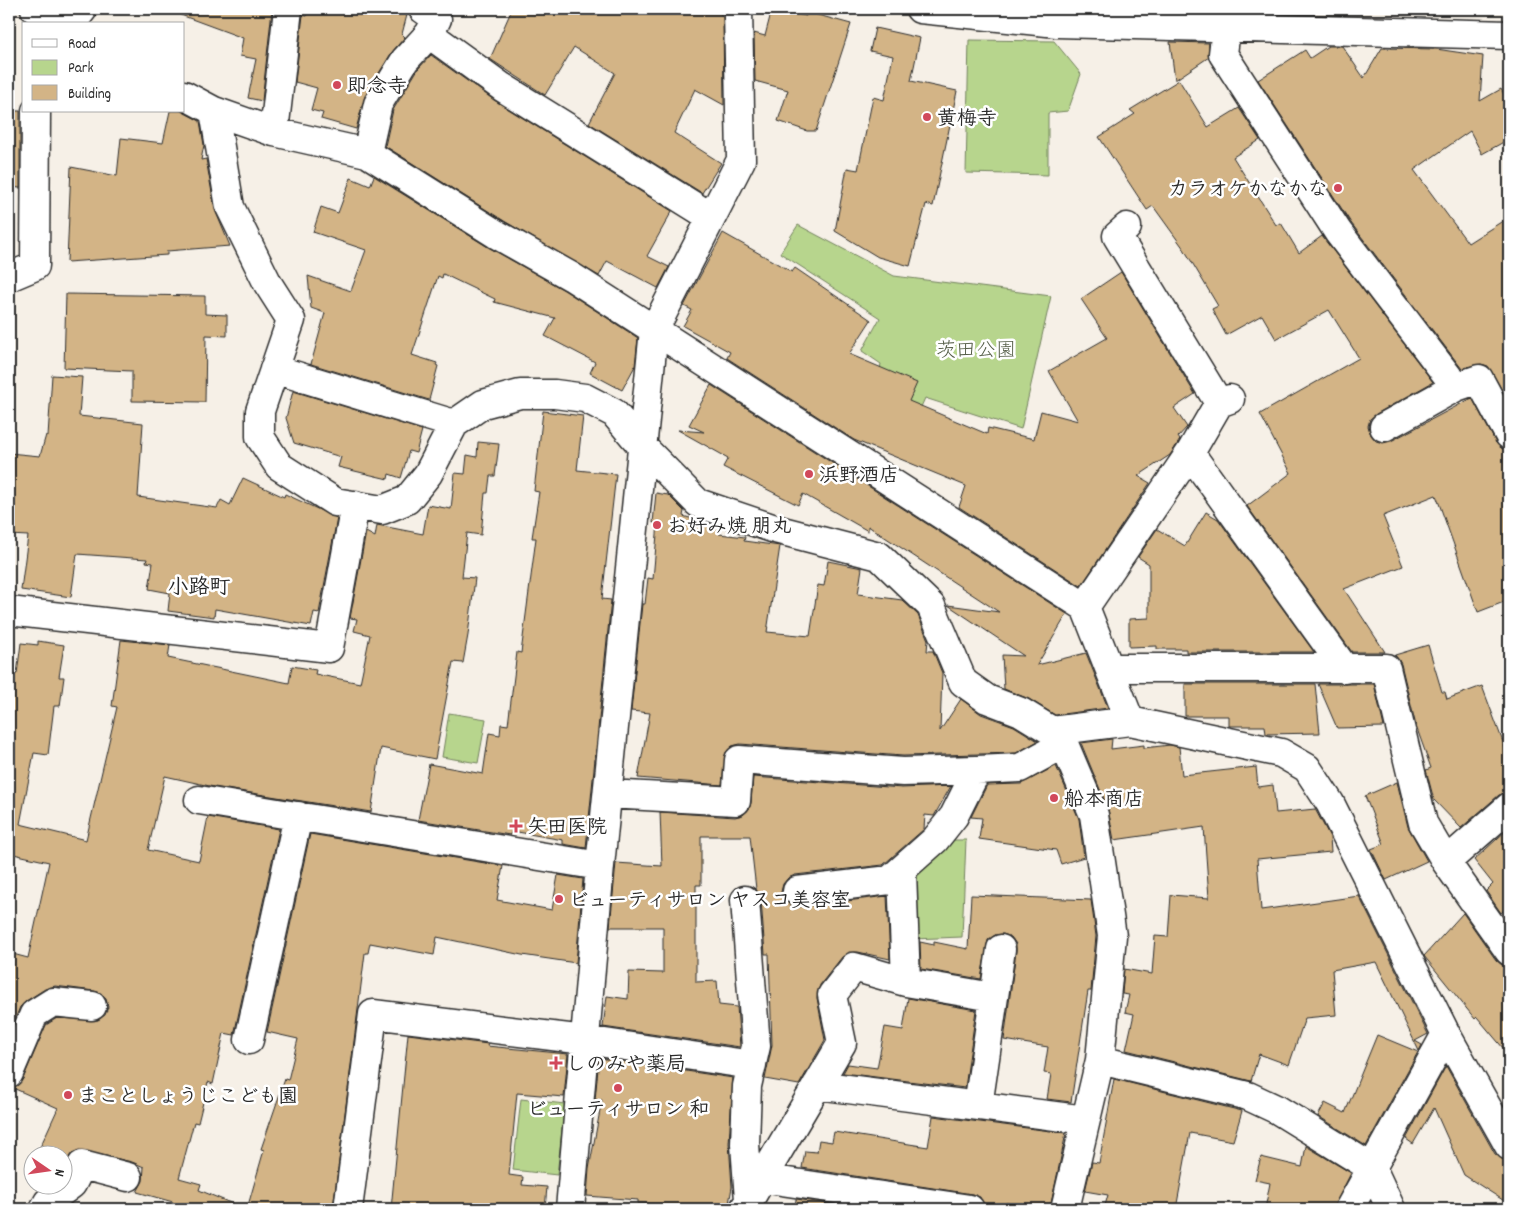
<svg xmlns="http://www.w3.org/2000/svg" width="1518" height="1218" viewBox="0 0 1518 1218" font-family="Dekko,'Klee One',sans-serif">
  <rect width="100%" height="100%" fill="#f6f0e7"/>
  <filter id="ink" filterUnits="userSpaceOnUse"><feTurbulence type="fractalNoise" baseFrequency=".02" numOctaves="2"/><feDisplacementMap in="SourceGraphic" scale="10" xChannelSelector="R" yChannelSelector="G"/><feConvolveMatrix kernelMatrix="1 2 1 2 8 2 1 2 1" color-interpolation-filters="sRGB"/></filter>
  <g filter="url(#ink)">
    <path fill="#b7d58d" stroke="#71805c" d="M969,40L1054,41L1081,74L1068,111L1048,113V175L966,173Z
      M798,225L894,276L1051,296L1021,429L925,398L921,407L876,387L881,364L862,351L880,318L780,253Z
      M449,713L486,719L478,763L442,757Z
      M948,840H966L962,937L913,939L912,882Z
      M521,1099L565,1104L557,1175L513,1170Z"/>
    <path fill="#d3b486" stroke="#2b2b2b" d="M170,9L272,10L262,101L248,98L256,59L240,56L243,38L170,11Z
      M309,9H383L407,15L402,34L405,37L392,52L365,96L356,129L321,119L323,113L311,110L317,88L295,82L303,15L307,16Z
      M512,9H717L723,17L724,105L695,89L674,133L721,163L702,193L589,123L615,73L574,47L545,95L490,59Z
      M772,9L806,16L807,12L851,24L816,131H807L778,121L788,90L755,81L754,33L765,36Z
      M1166,9H1205V11Z
      M875,28L920,38L911,81L957,91L933,206L926,204L910,266L878,257L835,231L847,168L858,170L873,97L884,100L893,56L870,51Z
      M1170,42L1209,43V57L1175,80Z
      M1328,46H1342L1364,78L1382,48L1436,49L1483,56L1480,101L1501,89L1509,103V139L1482,154L1470,131L1414,170L1468,243L1509,217V402L1488,366L1481,364L1462,369L1351,223L1258,80L1305,50L1310,58Z
      M431,55L494,100L672,211L647,256L669,267L658,288L607,261L599,276L504,221L385,146L393,110L418,69Z
      M1179,80L1208,127L1239,108L1260,140L1233,157L1276,225L1281,223L1299,253L1322,236L1433,382L1376,414L1370,419L1368,426L1371,435L1376,441L1383,443L1391,441L1472,398L1496,443L1501,448L1509,451V600L1478,612L1436,495L1383,516L1403,566L1344,589L1385,652H1352L1247,506L1291,473L1260,414L1359,358L1329,310L1276,339L1262,315L1226,335L1212,309L1218,306L1184,249L1153,206L1147,210L1099,137L1135,114L1130,110Z
      M9,111H20V188L9,187Z
      M170,111H181L200,121L204,145L201,160L206,159L215,210L230,246L167,251V255L67,262L71,167L117,176L121,138L163,143Z
      M374,176L488,247L564,290L638,338L635,366L622,390L590,373L595,362L545,336L555,318L494,302L495,299L443,274L442,278L438,276L412,355L437,363L436,365L438,366L429,400L311,364L325,313L311,308L308,276L351,291L366,250L313,232L321,207L338,213L351,178L370,186Z
      M723,233L792,272L795,268L871,320L849,354L917,383L909,401L987,434L988,428L1034,439L1041,411L1078,421L1049,371L1107,338L1081,299L1121,272L1195,394L1174,408L1187,427L1178,437L1180,440L1170,455L1138,476L1150,483L1081,586L959,507L966,486L854,440L727,358L730,352L683,326L692,310L684,306Z
      M66,294L205,296V314L227,315V336L206,335L205,402L132,401V371L64,368Z
      M52,375L82,377L79,416L143,423L138,497L217,508L221,500L230,505L243,478L284,497L285,494L337,518L319,613L314,612L311,626L215,609L214,617L168,611L170,593L149,589L153,563L146,562L147,559L77,554L71,597L21,590L28,536L9,535V453L40,456L46,435L48,436Z
      M711,385L1067,614L1037,665L1086,653L1108,708L1055,715L1029,699L1004,689L1002,655L1024,656L948,605L999,612L868,526V531L803,494L798,505L723,467L728,458L678,430L704,432L689,425Z
      M293,391L422,430L416,453L409,451L401,478L389,474L388,479L338,467L341,457L294,443L286,418Z
      M543,411L583,416L577,470L616,474L602,599L611,600L586,848L563,844V840L512,831L510,835L418,820L429,764L483,774L489,733L500,735L501,724L508,725L517,652L521,653L536,538H532L539,492L534,491Z
      M478,442L499,444L495,476H490L488,493H485L481,535L467,533L462,577L475,578L468,635L463,663L453,662L435,759L381,748L371,812L214,787L165,776L148,850L199,861L208,817L279,829L234,1035L224,1033L213,1084L208,1082L198,1123L194,1122L179,1178L201,1184L199,1190L245,1209H171L173,1202L137,1192L143,1181L144,1167L132,1162L79,1150L72,1153L62,1168V1156H36L58,1108L13,1088L23,1079L46,1025L57,1018L98,1020L105,1015L108,1007L106,999L101,993L94,991L55,986L45,989L26,1001L20,1007L9,1034V953L28,958L49,862L9,853V673L17,674L21,643L38,645V641L64,645L59,677H64L60,706H54L48,755L34,753L20,824L86,840L117,707L112,706L121,640L170,645L168,658L289,683L292,666L316,670L315,674L360,683L370,635L354,631L357,619L350,618L366,532L375,537L377,525L423,534L428,505L451,509L455,473L465,474L467,455L477,457Z
      M656,493L668,495L684,511L683,516L720,527L719,534L745,537L744,541L780,546L767,632L810,636L818,585L824,586L828,561L862,568L858,594L902,600L918,615L928,640L927,651H933L942,673L940,731L961,699L981,714L1014,726L1038,741L1016,753L903,756L740,744L732,746L726,752L722,785L638,778L650,713L631,711L642,604H645L648,578L653,579L658,523H653Z
      M1206,512L1218,519L1314,652H1186V649H1157V646L1129,647V619L1149,618V564L1138,557L1157,529L1185,546Z
      M1428,645L1442,692H1445L1447,699L1482,686L1509,758V792L1499,795L1461,828L1434,800L1426,770L1431,768L1416,726L1401,664L1395,655Z
      M1185,684H1315L1320,733L1266,734L1265,726H1229V716H1185Z
      M1318,684H1374L1384,727L1337,728Z
      M1112,739L1111,749L1144,745V748L1170,745L1179,747L1182,775L1256,767L1258,787L1273,785L1276,813L1315,809L1330,837L1331,852L1257,859L1261,910L1359,896L1428,1034L1415,1041L1422,1045L1419,1051L1376,962L1332,970L1336,1015L1305,1018L1289,1065L1259,1054L1251,1081L1126,1050L1134,1014L1125,1012L1129,995L1122,994L1124,969L1152,974L1155,936L1168,937L1171,895L1209,898L1204,827L1114,840L1108,809L1081,743Z
      M1056,766L1079,819L1084,857L1061,864L1056,850L979,839L982,818L971,817L987,785L1021,784Z
      M753,777L902,788L951,786L934,816L925,815L924,829L883,865L795,875L788,878L783,884L781,892L784,900L790,905L798,907L887,896L890,959L858,952H849L842,957L820,985L817,998L825,1040L799,1085L765,1079L772,1045L769,954H765L761,899L756,889L750,836H701V885H696V982L717,981L719,1005L737,1007L740,1047L603,1027L607,996L628,999L629,972L663,973V927H610L616,863L662,866L660,812L735,817L743,815L749,809L751,803Z
      M1397,782L1408,827L1427,861L1386,880L1371,849L1384,844L1365,796Z
      M1509,828V906L1501,913L1486,891L1493,884L1474,860Z
      M310,834L503,866L497,900L552,910L558,875L583,879L576,963L522,955L437,937L434,955L370,943L368,953H365L333,1209H247L264,1150L261,1149L285,1079L288,1080L298,1039L267,1032Z
      M971,895L1091,900L1096,936L1091,991H1088L1071,1102L1047,1099L1051,1074L1044,1073L1048,1047L1004,1040L1016,951V944L1011,937L1003,934L995,935L988,940L981,979L921,969L920,942L934,945V942L968,949Z
      M1463,913L1496,960L1502,965L1509,966V1055L1477,1017L1475,1019L1424,956Z
      M908,998L976,1010L965,1088L843,1073L848,1064L877,1068L885,1027L903,1030Z
      M408,1034L488,1044L487,1046L568,1054L564,1097L517,1093L509,1175L523,1177L522,1185L547,1187L545,1209H391Z
      M1377,1035L1418,1052L1366,1146L1318,1116L1325,1103L1345,1113Z
      M599,1058L733,1078L729,1143L732,1187L728,1209H663V1204L638,1203V1200L587,1196L589,1169L602,1100H595Z
      M1446,1066L1495,1154L1507,1161L1509,1169V1204L1464,1175L1434,1108L1413,1144L1406,1139Z
      M1114,1079L1242,1111L1233,1141L1190,1133L1176,1209H1104L1108,1195L1085,1191L1092,1162L1099,1163Z
      M933,1116L1066,1133L1050,1209L1006,1203L1005,1209H985L980,1197L972,1194L802,1168L805,1151L817,1152L819,1140L832,1142L834,1132L928,1147Z
      M1306,1146L1351,1173L1333,1209H1265L1270,1183L1255,1180L1261,1157L1302,1167Z
      M796,1199L865,1209H795Z"/>
    <g fill="none" stroke-linecap="round" stroke-linejoin="round">
      <g stroke="#2b2b2b" stroke-width="31">
        <path id="street" d="M35,9L57,24
          M423,9L437,19L429,34L502,87L711,217
          M920,9L1057,23L1509,35
          M71,24L83,9
          M1226,29L1223,54L1338,232L1456,387L1479,379L1509,435
          M184,95L214,111L274,132L367,153L496,234L572,277L1085,607L1130,721
          M214,111L230,207L268,284L291,320L260,411V437L279,466L335,502L382,510L407,500L428,474L454,424L483,404L520,394H555L585,398L614,413L641,445L698,503L775,529L879,556L931,606L963,682L987,699L1021,712L1052,731L1064,744L1094,815L1112,936L1100,1060L1065,1209
          M274,132L288,9
          M367,153L378,104L405,60L429,34
          M1127,227L1117,236L1219,403
          M9,277L35,266L36,111
          M274,369L454,424
          M1384,427L1456,387
          M1190,453L1345,669
          M1085,607L1190,453L1219,403L1230,399
          M9,611L329,648L355,505
          M1109,668H1386L1423,823L1446,862L1509,951
          M1052,731L1130,721L1281,753L1307,768L1330,803L1446,1034L1509,1146
          M608,794L736,801L739,760L903,772L977,770L1020,768L1064,744
          M199,800L600,866
          M1446,862L1509,807
          M797,891L890,880L935,840L954,816L977,770
          M745,900L756,1046L747,1086L745,1144L749,1200
          M906,982L993,997
          M249,1040L298,816
          M1100,1060L1248,1096L1278,1110L1372,1168L1391,1209
          M9,1073L34,1014L53,1002L92,1006
          M817,1085L1086,1120
          M978,1106L1001,949
          M761,1178L970,1209
          M44,1209L48,1202L72,1184L82,1165L128,1177
          M348,1209L373,1014L585,1040L752,1065
          M570,1209L600,866L654,330L741,160L738,9
          M744,1209L842,1043L832,995L854,967L906,982L902,872
          M1349,1209L1446,1034"/>
      </g>
      <use href="#street" stroke="#fff" stroke-width="28"/>
    </g>
  </g>
  <g fill="#d1495b" stroke="#fff" stroke-width="2">
    <circle cx="337" cy="85" r="5"/>
    <circle cx="927" cy="117" r="5"/>
    <circle cx="1338" cy="188" r="5"/>
    <circle cx="809" cy="474" r="5"/>
    <circle cx="657" cy="525" r="5"/>
    <circle cx="1054" cy="798" r="5"/>
    <path d="M513.5 818.5h5v5h5v5h-5v5h-5v-5h-5v-5h5z"/>
    <circle cx="559" cy="899" r="5"/>
    <path d="M553.5 1055.5h5v5h5v5h-5v5h-5v-5h-5v-5h5z"/>
    <circle cx="618" cy="1088" r="5"/>
    <circle cx="68" cy="1095" r="5"/>
  </g>
  <g text-anchor="middle" stroke-width="5" stroke-linejoin="round" paint-order="stroke">
    <g font-size="20" font-weight="bold" fill="#2b2b2b" stroke="#fff" text-anchor="start">
      <text x="347" y="92">即念寺</text>
      <text x="937" y="124">黄梅寺</text>
      <text x="1328" y="195" text-anchor="end">カラオケかなかな</text>
      <text x="819" y="481">浜野酒店</text>
      <text x="667" y="532">お好み焼 朋丸</text>
      <text x="1064" y="805">船本商店</text>
      <text x="527" y="833">矢田医院</text>
      <text x="569" y="906">ビューティサロン ヤスコ美容室</text>
      <text x="566" y="1070">しのみや薬局</text>
      <text x="78" y="1102">まことしょうじこども園</text>
      <text x="618" y="1115" text-anchor="middle">ビューティサロン 和</text>
    </g>
    <g font-size="20" fill="#555e48" stroke="#fff">
      <text x="976" y="356">茨田公園</text>
    </g>
    <g font-size="21" font-weight="bold" fill="#2b2b2b" stroke="#fff">
      <text x="199" y="593">小路町</text>
    </g>
  </g>
  <rect width="1518" height="1218" fill="none" stroke="#fff" stroke-width="30"/>
  <rect x="15" y="15" width="1488" height="1188" fill="none" stroke="#2b2b2b" stroke-width="2" filter="url(#ink)"/>
  <rect x="22" y="22" width="162" height="90" fill="#ffffff" stroke="#aaaaaa"/>
  <rect x="32" y="39" width="25" height="8" fill="#ffffff" stroke="#aaaaaa"/>
  <text x="68" y="48" font-size="15" fill="#2b2b2b">Road</text>
  <rect x="32" y="60" width="25" height="15" fill="#b7d58d" stroke="#aaaaaa"/>
  <text x="68" y="72" font-size="15" fill="#2b2b2b">Park</text>
  <rect x="32" y="85" width="25" height="15" fill="#d3b486" stroke="#aaaaaa"/>
  <text x="68" y="98" font-size="15" fill="#2b2b2b">Building</text>
  <g transform="translate(48 1170) rotate(103)"><circle r="24" fill="#ffffff" stroke="#aaaaaa"/>
  <path d="M0-4L9 19L0 12L-9 19Z" fill="#d1495b"/>
  <text y="-8" font-size="14" font-weight="bold" text-anchor="middle" fill="#2b2b2b">N</text>
  </g>
</svg>
